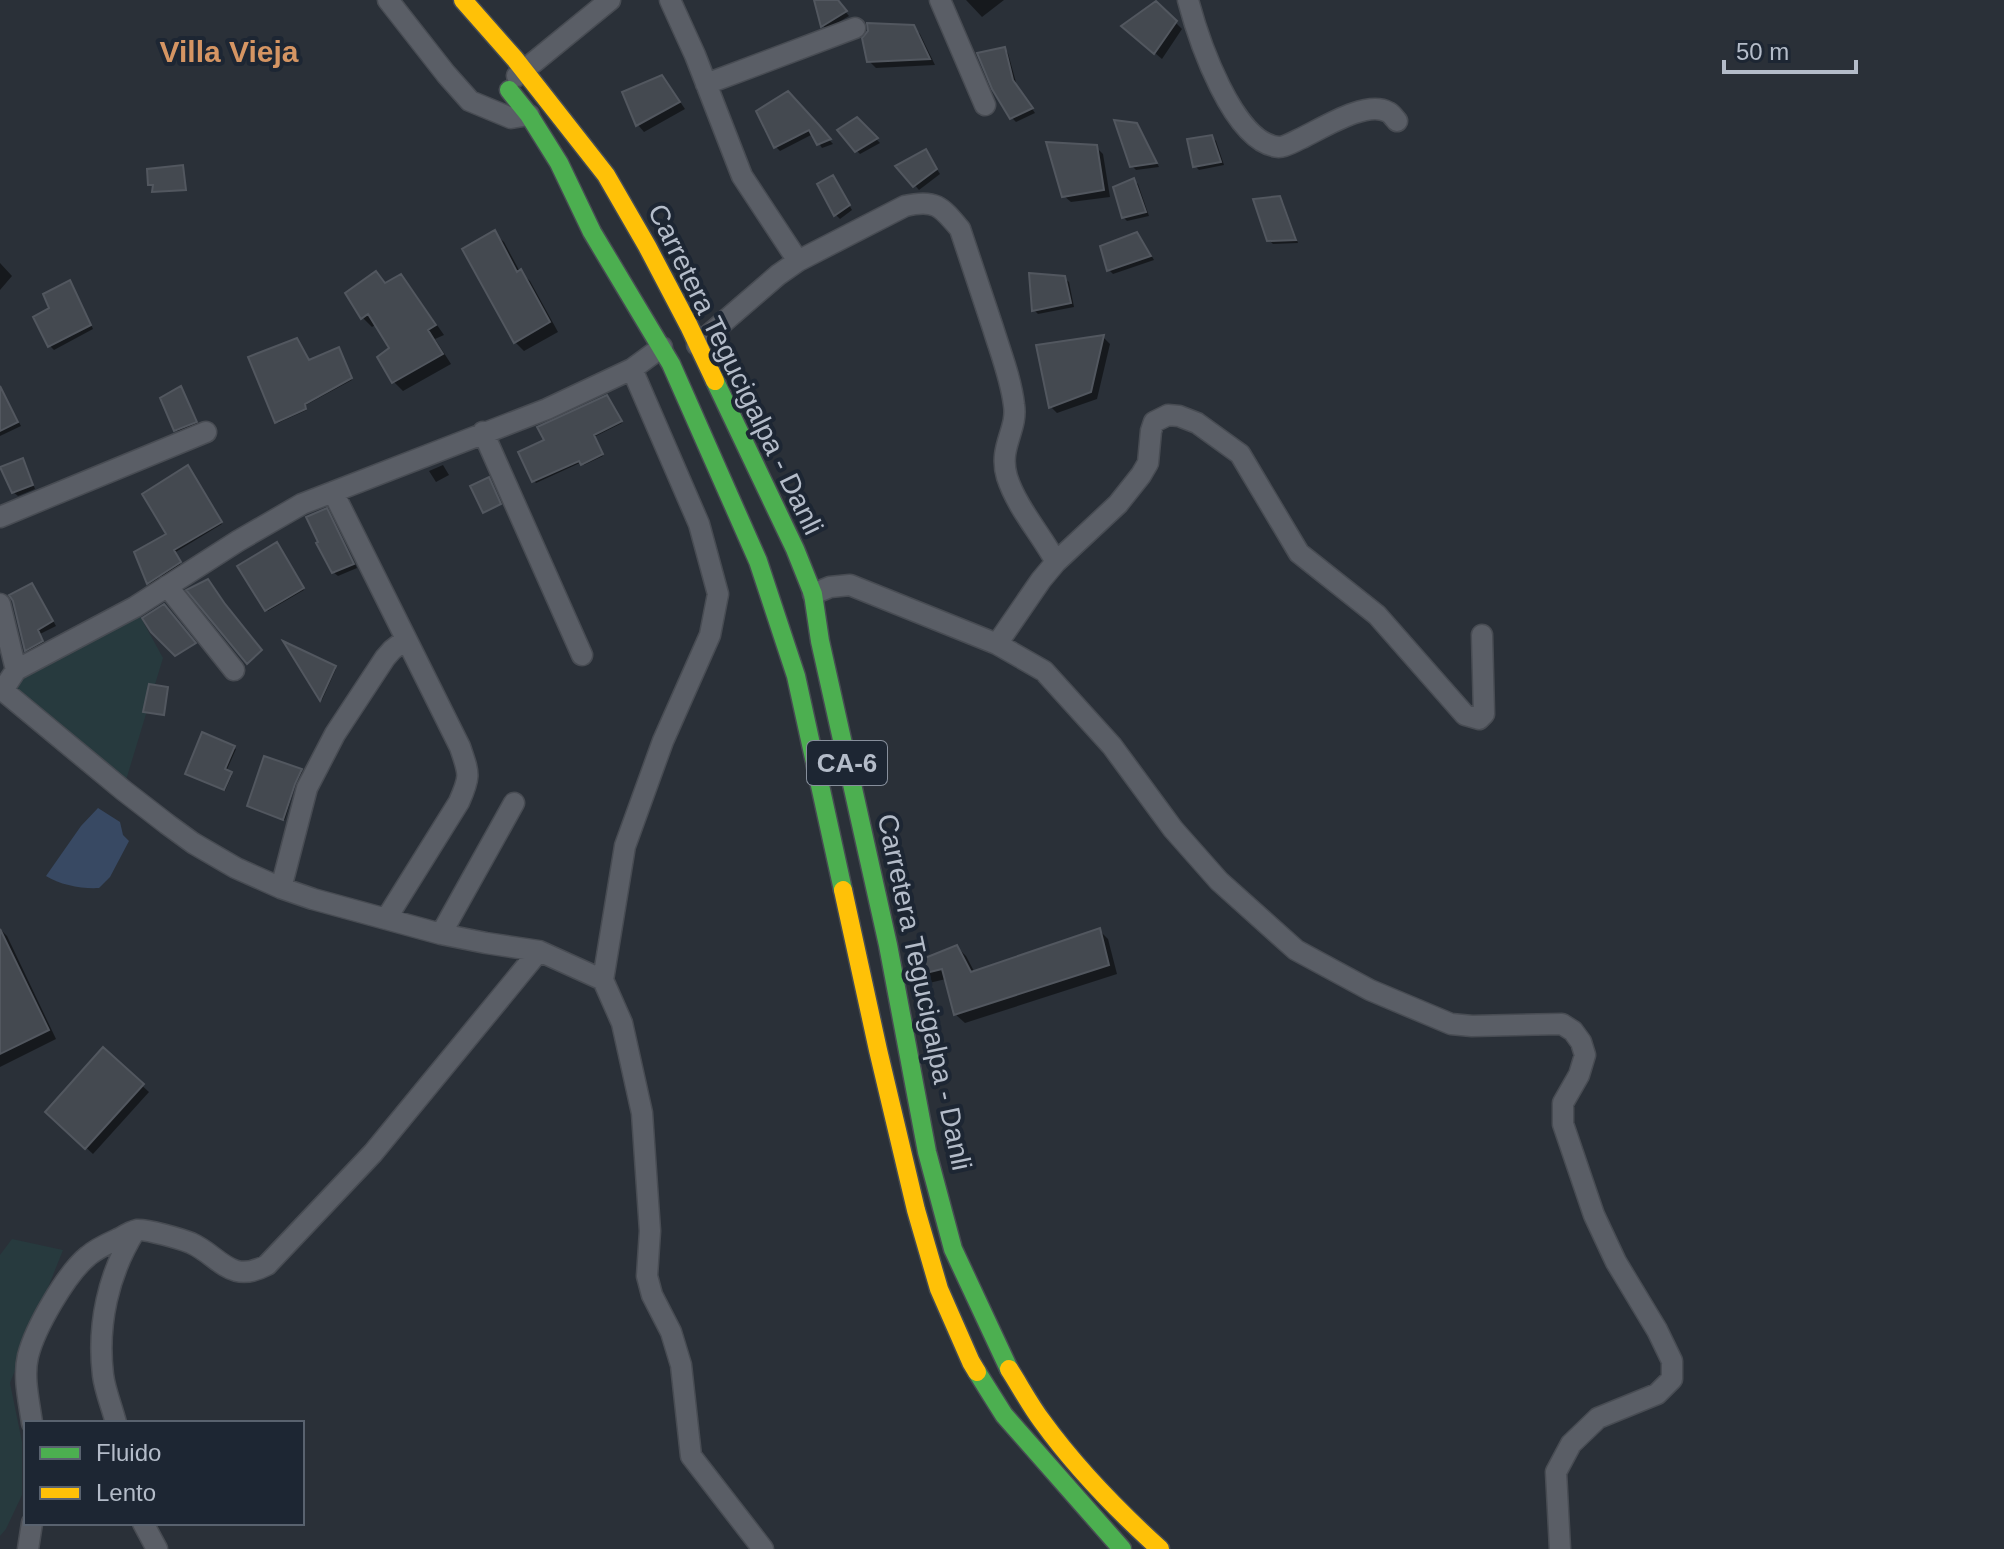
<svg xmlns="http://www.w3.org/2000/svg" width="2004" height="1549" viewBox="0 0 2004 1549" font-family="Arial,sans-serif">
  <rect width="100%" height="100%" fill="#2a3038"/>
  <path fill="#273a3e" d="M135,607L163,658L123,790L3,690Z
    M12,1239L63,1250L10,1383L22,1442V1495L6,1529L0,1536V1255Z"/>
  <path fill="#384963" d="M98,808L120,822L123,835L129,841L110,877L99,888C82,889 60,885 46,876L81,826Z"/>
  <path fill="#0007" d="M816,0H836L849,16L827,29L823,26Z
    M966,0H1004L982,17Z
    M1156,3L1182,29L1162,59L1130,32Z
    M913,27L920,34L935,65L876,68L869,61L870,31Z
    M1004,49L1008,53L1017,86L1035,113L1016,122L1012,118Z
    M662,78L668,84L685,109L644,132L638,125L625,93Z
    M788,94L833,144L822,148L813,134L780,151L776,147Z
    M857,119L880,143L860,154L856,150Z
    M1136,125L1141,130L1159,167L1136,170L1132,166Z
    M1212,137L1216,141L1224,165L1199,170L1195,166Z
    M1096,147L1103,154L1110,197L1071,202L1064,196Z
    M925,151L940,174L919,190L898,166Z
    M833,178L852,210L840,219L836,215Z
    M1133,180L1138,184L1149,216L1127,221L1123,217Z
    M1279,198L1283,202L1298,243L1273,244L1269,240Z
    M494,233L504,242L520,272L530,281L558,332L524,351L515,342Z
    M1141,238L1154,260L1113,274L1109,270Z
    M0,263L12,276L0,290Z
    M401,276L410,286L444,335L435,339L451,364L403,391L394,382L380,357L392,349L377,324L372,327L363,318L386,284Z
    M1064,278L1069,282L1074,307L1038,314L1034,310Z
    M69,282L73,286L93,329L54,350L50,346L35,317L51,308Z
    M1104,338L1110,344L1097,399L1057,413L1051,407L1038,347Z
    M340,351L352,380L306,405L307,410L278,423L277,422L309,362Z
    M0,387L21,426L0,436Z
    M180,389L184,393L200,426L180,434L176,430Z
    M608,399L622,423L594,437L603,456L584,465L582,462L536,483L534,481Z
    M22,460L26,464L35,489L18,496L13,492Z
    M443,465L449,475L436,482L429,471Z
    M190,470L222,524L174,553L181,565L151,585L149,583L168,535Z
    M330,515L357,568L338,576L333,572Z
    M278,546L304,590L268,611L266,610Z
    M32,585L36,589L56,626L40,634L46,645L30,654L27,650Z
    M288,645L336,669L322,700Z
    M203,735L236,749L226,772L232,775L225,791L187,774Z
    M301,771L302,772L295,786L285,820L251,807Z
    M0,929L7,936L56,1039L0,1067Z
    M1099,930L1108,939L1117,974L965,1023L955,1014L946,979L929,983L920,974L957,947L966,956L975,973Z
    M103,1050L149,1092L93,1154L47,1112Z"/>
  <path fill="#444950" stroke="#52575f" stroke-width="2" d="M814,0H838L847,11L821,27Z
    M1156,1L1177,21L1154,54L1121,26Z
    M867,23L914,25L930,59L867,62L862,38L868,31Z
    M1005,47L1013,80L1033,108L1010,119L992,89L977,53Z
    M662,75L680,102L636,126L622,92Z
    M788,91L819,125L831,139L817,145L809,130L774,148L756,111Z
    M857,117L878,138L855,152L837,130Z
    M1114,120L1137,123L1157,163L1130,167Z
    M1212,135L1221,162L1193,167L1187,139Z
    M1046,142L1097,145L1104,190L1062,197Z
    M926,149L937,169L913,187L895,166Z
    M183,165L186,190L152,192L153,185H148L147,169Z
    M833,175L850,205L834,216L817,184Z
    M1134,178L1146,212L1122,218L1113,187Z
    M1280,196L1296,240L1267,241L1253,199Z
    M495,230L517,272L521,269L550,322L514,343L462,249Z
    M1137,232L1151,256L1107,271L1100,246Z
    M376,271L385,283L401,274L436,325L428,330L443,354L392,383L377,357L389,348L368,314L361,319L345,293Z
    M1029,273L1065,276L1071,303L1032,311Z
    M70,280L91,325L48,347L33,317L49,308L43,294Z
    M1104,335L1091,392L1049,408L1036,345Z
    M297,338L309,360L339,347L352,378L305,404L306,409L275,423L248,357Z
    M0,386L18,422L0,431Z
    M181,386L197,422L174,431L160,398Z
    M607,395L622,421L594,435L603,454L581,465L579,461L532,482L518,452L544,440L537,427Z
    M23,458L33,485L12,493L0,467Z
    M188,465L222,522L174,550L181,562L147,584L134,552L166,534L142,494Z
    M489,477L501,504L483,513L470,486Z
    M327,508L354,564L332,573L316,543L318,542L306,517Z
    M277,542L304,588L265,611L237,566Z
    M208,579L225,604L262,650L247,664L186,590Z
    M32,583L53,621L38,630L43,641L25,651L13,601L9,595Z
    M164,604L196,643L175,656L151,632L142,618Z
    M283,641L336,666L320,701Z
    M149,684L168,687L164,715L143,712Z
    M202,732L235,746L225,769L232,772L224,790L185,774Z
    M264,756L302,769L295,784L283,820L247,806Z
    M1100,928L1109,965L954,1015L942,969L918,975L920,960L957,945L971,972Z
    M0,929L49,1030L0,1054Z
    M103,1047L144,1084L85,1149L45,1112Z"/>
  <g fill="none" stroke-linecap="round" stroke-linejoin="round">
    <g stroke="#484c53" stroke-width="23">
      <path id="street" d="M388,0L446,74L470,101L511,118L529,115
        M670,0L695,55L742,176L798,261
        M940,0L985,105
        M1188,0C1198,38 1233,144 1279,147C1286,147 1295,141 1302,138C1323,128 1366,100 1388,112C1390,112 1396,120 1397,121
        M517,76L610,0
        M706,84L855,28
        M697,345L778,275L798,261L905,206C935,199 941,206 960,229C971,262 982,295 993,328C1001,354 1011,379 1014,405C1018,430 998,447 1007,477C1017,508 1041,534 1056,562
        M632,369L699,524L718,594L710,635L663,741L625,846L603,980L622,1023L642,1113L650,1231L647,1276L652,1295L671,1332L681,1365L691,1456L763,1549
        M483,432L582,655
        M333,492L460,747C469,774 471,775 459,802L386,919
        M0,517L206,432
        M167,586L234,670
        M813,594L830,587L850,585L997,644L1044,671L1112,746L1173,829L1219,881L1296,950L1370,990L1451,1024L1472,1026L1562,1024L1573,1031L1581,1042L1585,1055L1579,1075L1563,1103V1124L1594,1215L1616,1262L1657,1330L1672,1361V1379L1657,1394L1598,1418L1571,1444L1556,1472L1560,1549
        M0,604L16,670
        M997,644L1041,580L1056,562L1118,504L1141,475L1148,463L1151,431L1154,422L1168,415L1179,416L1197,423L1240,454L1299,553L1377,615L1465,715L1479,719L1484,714L1482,635
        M0,688L123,790L167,824L193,843L236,868L281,888L313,899L441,934L486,943L539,951L603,980
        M3,690L16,670L135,607L238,541L302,504L547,409L632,369L662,347
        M281,888L307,788L335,734L385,658L392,650L406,639
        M441,934L514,803
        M32,1423C29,1401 23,1377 28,1356C35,1328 66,1274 88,1256C97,1248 109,1243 120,1238C125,1235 132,1231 137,1230C147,1229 181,1239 191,1243C220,1256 230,1285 267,1265L373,1153L539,951
        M116,1423C112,1407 105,1391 103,1375C97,1325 108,1274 135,1231
        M143,1523L157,1549
        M28,1549L32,1523"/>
    </g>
    <g stroke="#474c53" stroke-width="21">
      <path id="fast" d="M509,90L529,115L559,163L592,232L671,364L758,561L796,676L843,890
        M715,381L795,549L813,594L820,641L888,945L927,1152L953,1249L1009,1369
        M977,1372L1004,1415L1122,1549"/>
    </g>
    <g stroke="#474c53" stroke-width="21">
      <path id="slow" d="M463,0L515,59L606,175L647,246L689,326L715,381
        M843,890L878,1050L916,1210L939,1289L971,1362L977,1372
        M1009,1369C1020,1386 1030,1405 1042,1421C1076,1468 1117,1510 1160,1549"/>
    </g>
    <use href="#street" stroke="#5a5e66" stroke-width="20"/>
    <use href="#fast" stroke="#4caf50" stroke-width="18"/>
    <use href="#slow" stroke="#ffc107" stroke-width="18"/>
  </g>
  <g text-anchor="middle" stroke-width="8" stroke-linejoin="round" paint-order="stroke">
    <rect fill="#1d2633" stroke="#878f9c" stroke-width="2" x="807" y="741" width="80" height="44" rx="6"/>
    <g font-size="26" font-weight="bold" fill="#b4bcc9">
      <text x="847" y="772">CA-6</text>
    </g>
    <g font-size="28" fill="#b4bcc9" stroke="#1d2633">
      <text transform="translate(736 369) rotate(64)" y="10">Carretera Tegucigalpa - Danli</text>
      <text transform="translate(925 992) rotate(78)" y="10">Carretera Tegucigalpa - Danli</text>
    </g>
    <g font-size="30" font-weight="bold" fill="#d59563" stroke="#1d2633">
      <text x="229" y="62">Villa Vieja</text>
    </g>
  </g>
  <rect x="24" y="1421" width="280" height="104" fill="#1d2633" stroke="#59626f" stroke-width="2"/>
  <rect x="40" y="1447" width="40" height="12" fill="#4caf50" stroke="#59626f" stroke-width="2"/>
  <text x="96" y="1461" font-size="24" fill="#b4bcc9">Fluido</text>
  <rect x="40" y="1487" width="40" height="12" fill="#ffc107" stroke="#59626f" stroke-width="2"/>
  <text x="96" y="1501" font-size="24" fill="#b4bcc9">Lento</text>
  <path d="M1724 60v12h132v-12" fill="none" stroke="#b4bcc9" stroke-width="4"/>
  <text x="1736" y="60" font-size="24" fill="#b4bcc9" stroke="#1d2633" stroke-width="6" paint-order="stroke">50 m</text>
</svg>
